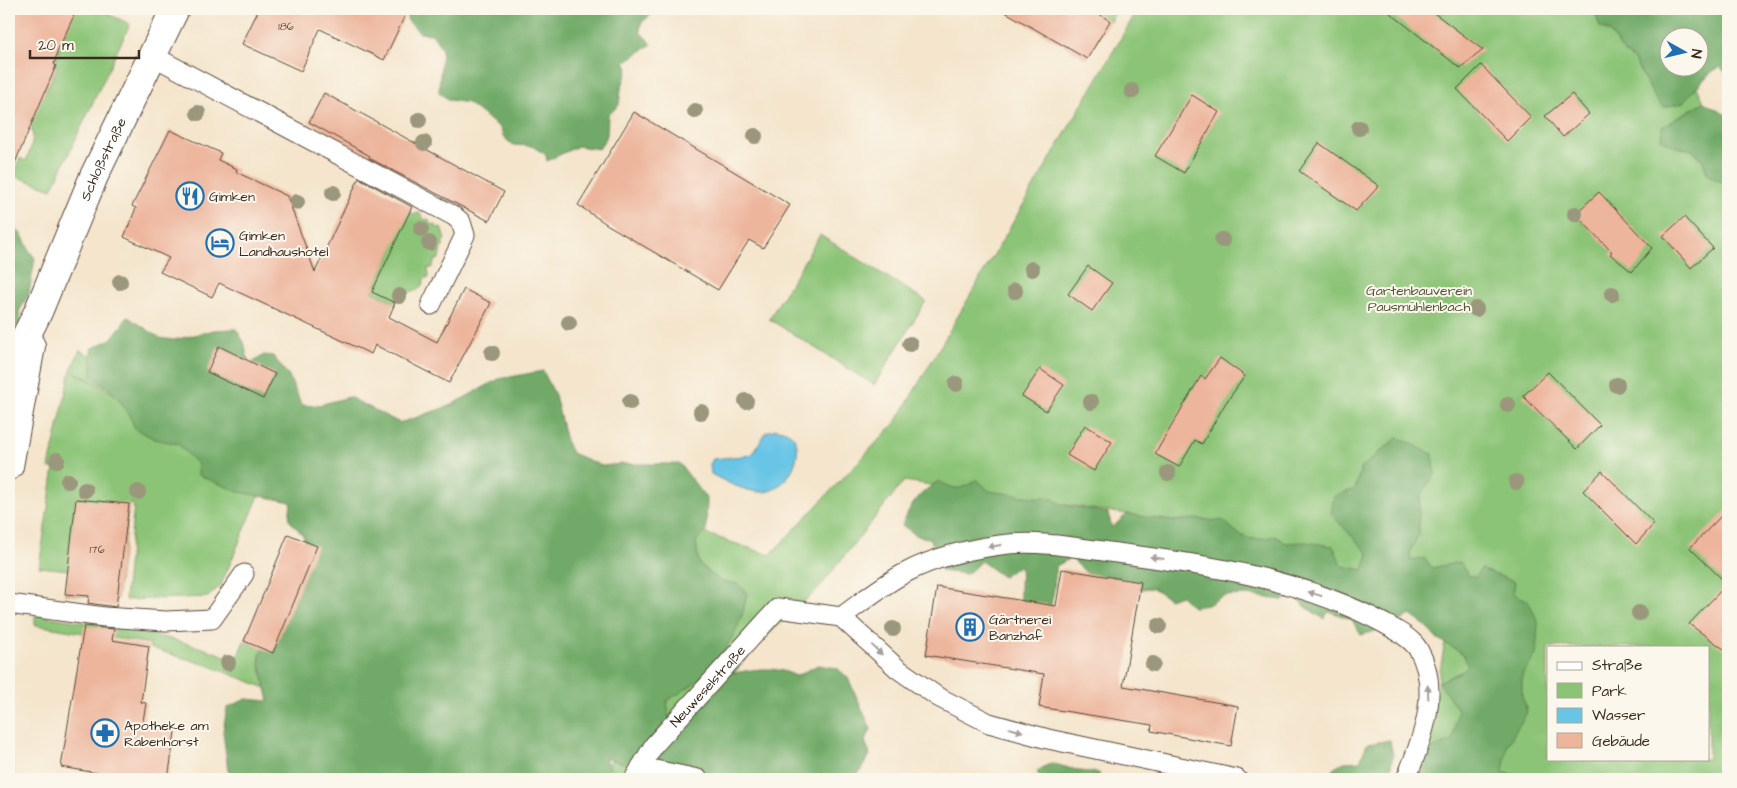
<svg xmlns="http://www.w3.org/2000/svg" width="1737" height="788" viewBox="0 0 1737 788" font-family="'Architects Daughter',sans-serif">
  <rect width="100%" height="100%" fill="#fbf7ec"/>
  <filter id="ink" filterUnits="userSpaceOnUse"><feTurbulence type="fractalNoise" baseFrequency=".02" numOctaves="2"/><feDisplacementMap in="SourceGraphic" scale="10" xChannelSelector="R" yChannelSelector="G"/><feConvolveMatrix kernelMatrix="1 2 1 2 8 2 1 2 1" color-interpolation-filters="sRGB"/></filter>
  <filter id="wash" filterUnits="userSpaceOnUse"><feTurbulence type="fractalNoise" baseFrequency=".0096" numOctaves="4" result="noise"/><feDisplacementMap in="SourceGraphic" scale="20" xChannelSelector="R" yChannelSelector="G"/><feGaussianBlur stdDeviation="1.12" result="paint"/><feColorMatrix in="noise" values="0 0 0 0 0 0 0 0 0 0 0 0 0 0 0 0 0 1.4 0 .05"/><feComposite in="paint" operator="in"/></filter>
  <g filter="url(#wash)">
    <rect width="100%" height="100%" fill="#f4e5cc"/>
    <path fill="#8cc477" stroke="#64774a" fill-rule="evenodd" d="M76,9H98L130,24L52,189L12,175L20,158L26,161C31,148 37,134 28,122L41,91L45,93L57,67L54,64L60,51L53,48L65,36Z
      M1091,9H1118L1110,21Z
      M1138,9H1594L1600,27L1610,32L1622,50L1634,60L1655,98L1679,103L1697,87L1704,102L1679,116L1677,147L1693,150L1703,161L1708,175L1728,186V779H1421L1451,608L1127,514L904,481L818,589L756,646L675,747L654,779H598L624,743L660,712L712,646L267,477L221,585L208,597L125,600L134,504H129L117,599L65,594L69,570L39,567L54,468H49L51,458L71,370L80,350L277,454L704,533L770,555L896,422ZM74,372L112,390L211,446ZM1548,647H1708V759H1548Z
      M409,211L413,214L419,213L425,220L428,219L431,225L435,224L437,228L441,227L445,240L442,242L444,246L441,248L439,259L435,260L432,268H428L429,277L424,279L423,285L416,291H411L403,298L396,300L395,303L372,292Z
      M820,235L926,301L874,385L769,319Z
      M35,615C104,625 171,634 236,660L244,641L264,649C255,659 263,676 266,688L207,665L150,648V644L35,625Z"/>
    <path fill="#71aa68" stroke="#566a43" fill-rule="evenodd" d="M405,9H658L641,23L640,32L652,44L625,62L628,69L621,89L619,105L608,115L607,135L599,149L578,146L547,161L546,155L532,146L512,145L503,136L500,128L468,103L449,100L439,92L442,49L432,34L420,33L408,21Z
      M1594,9H1728V75L1720,67L1710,73L1682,103L1663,107L1655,98L1634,60L1622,50L1610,32L1600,27ZM1670,38H1700V68H1670Z
      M1704,102L1728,116V186L1708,175L1703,161L1693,150L1677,147L1661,139L1662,127Z
      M9,226C26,230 24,247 35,258L29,293L19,312L21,323L12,330L9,348Z
      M128,317L160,338L174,340L214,330L236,329L244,342L249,365L264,355L273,356L288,375L302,405L315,406L349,397L400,423L449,406L499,379L543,371L555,395L566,441L572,453L602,466L621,464H680L707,499L706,532L696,541L699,564L720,581L738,584L747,593C741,639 708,680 667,700L669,718L639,751L624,763L605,758L612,771V779H237L228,771L223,731L227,708L246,699L269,701L260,664V654L269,644L306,545L303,535L289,520L291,502L239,492L198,475V465L178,444L155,439L135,429C127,405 112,390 92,376L91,349L111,339Z
      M1397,438C1410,440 1420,450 1433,454L1435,474L1421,495L1419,510V534L1410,552L1411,561L1424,558L1432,568L1460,562L1468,575L1475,577L1481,569L1515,582L1513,594L1528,600L1538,622L1536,655L1522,675V696L1527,712L1507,746L1503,772L1521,776V779H1421L1426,751L1452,741L1458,710L1439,682L1462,671L1468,665L1463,654L1435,637L1426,626L1410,615L1395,625L1361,635L1352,620L1329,611L1324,619L1304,606L1294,594L1282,600L1247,595L1222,596L1208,605L1193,607L1180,595L1170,599L1153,588L1140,589L1108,575L1093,579L1071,558L1056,566L1054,589L1049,615C1009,603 1023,598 1020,565L1003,577L981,561L967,574L941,571L935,547L929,538L917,536L902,525C910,505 920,492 939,481C957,491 960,491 977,479L989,491L1031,497H1048L1064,505L1108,513L1112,528L1127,514L1172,521L1194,519L1224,521C1242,539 1250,542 1275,536L1286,543L1305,542L1333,546L1342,566L1363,570L1368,553L1331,514L1334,496L1355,489L1361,468Z
      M818,665L837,668L848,678L871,729L865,741L870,755L855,779H740L738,775L734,779L650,778L658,751L676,736L725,675C750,670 772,664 796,676Z
      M1390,740L1393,755L1389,779H1332L1333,769L1344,762L1360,761L1367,744Z
      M1051,763L1080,771L1099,773L1100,779H1040L1037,771Z"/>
    <path fill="#68c5e6" stroke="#527882" d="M776,429C816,431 793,492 762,492C745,492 726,482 711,474L710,464L713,459L752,455L766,432Z"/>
    <g id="blocks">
      <path fill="#edb59c" d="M9,9H77L58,50L54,64L56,66L9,177Z
        M259,9H408L384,60L320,29L301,71L242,44Z
        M1000,9H1091L1110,21L1087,59Z
        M1385,9H1429L1483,50L1460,68Z
        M1481,65L1531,117L1507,141L1457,89Z
        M324,93L504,192L489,221L369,158L370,156L309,122Z
        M1572,94L1589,114L1563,137L1545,116Z
        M1192,95L1219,112L1184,173L1155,156Z
        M634,112L790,205L763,248L749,240L718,290L608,225L578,205Z
        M170,130L221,153L218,160L237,169L236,172L287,196L315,272L359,178L412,207L372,292L395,303L389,317L437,342L464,289L491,303L449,383L375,345L371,354L219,283L212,297L160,272L169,258L124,237L136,208L132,206Z
        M1319,143L1379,186L1356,211L1299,171Z
        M1599,192L1652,248L1632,272L1610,254L1612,252L1575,214Z
        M1684,217L1713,248L1691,268L1663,236Z
        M1088,266L1112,283L1092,311L1068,294Z
        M219,346L275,374L263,399L207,372Z
        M1220,358L1245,376L1225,404L1202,444L1195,440L1179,467L1155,454L1201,376L1205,379Z
        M1040,369L1064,385L1046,411L1022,396Z
        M1548,372L1600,425L1577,449L1523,396Z
        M1085,425L1112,442L1094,471L1067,455Z
        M1602,471L1654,524L1636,544L1583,491Z
        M76,499L129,504L116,607L88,603L89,596L65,594Z
        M1728,509V652L1689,624L1727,584L1690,548Z
        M288,534L317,546L273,653L244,641Z
        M1062,569L1141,582L1123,686L1238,706L1231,746L1151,731L1152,725L1039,707L1044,674L926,655L937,587L1056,606Z
        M84,626L114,629L112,640L149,646L141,702L146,703L142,727L175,732L168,779H134L61,767Z"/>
    </g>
  </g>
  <g filter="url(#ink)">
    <use href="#blocks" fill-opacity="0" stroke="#574638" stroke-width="1"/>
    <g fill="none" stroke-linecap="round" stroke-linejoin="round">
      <g stroke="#574638" stroke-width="21">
        <g id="service">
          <path d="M153,56L454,216L461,222L465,235L431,305"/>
          <path d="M9,604L104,617L166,621L212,619L244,574"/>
          <path d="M841,617C862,602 883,584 907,572C934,558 970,549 1000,545C1036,540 1074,547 1109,552C1203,564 1301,578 1385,624C1396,630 1411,638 1418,649C1442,690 1422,740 1406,779"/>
          <path d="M641,767L698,779"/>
          <path id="s1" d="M634,779L654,745L778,608L841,617L898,669L938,697L989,723L1048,739L1237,779"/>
        </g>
      </g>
      <g stroke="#574638" stroke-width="30">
        <g id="tertiary">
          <path id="s2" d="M9,370L38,312L94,176L175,9"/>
          <path d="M9,466L31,346"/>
        </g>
      </g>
      <use href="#service" stroke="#fff" stroke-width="19"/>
      <use href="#tertiary" stroke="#fff" stroke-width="28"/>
    </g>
    <g fill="#9b977b">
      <circle cx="1132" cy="91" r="8"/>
      <circle cx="695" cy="111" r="8"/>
      <circle cx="198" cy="113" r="8"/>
      <circle cx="419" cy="120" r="8"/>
      <circle cx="1359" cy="128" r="8"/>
      <circle cx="755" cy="136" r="8"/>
      <circle cx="424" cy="143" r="8"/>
      <circle cx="333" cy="193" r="8"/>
      <circle cx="297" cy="202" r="8"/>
      <circle cx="1575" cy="214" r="8"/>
      <circle cx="421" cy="229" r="8"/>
      <circle cx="1222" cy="240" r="8"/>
      <circle cx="429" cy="243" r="8"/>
      <circle cx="1032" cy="269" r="8"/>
      <circle cx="120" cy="282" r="8"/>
      <circle cx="1015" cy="291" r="8"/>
      <circle cx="1612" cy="294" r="8"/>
      <circle cx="399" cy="296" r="8"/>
      <circle cx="1476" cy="309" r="8"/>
      <circle cx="569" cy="323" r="8"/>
      <circle cx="910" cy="344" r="8"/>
      <circle cx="492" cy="353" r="8"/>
      <circle cx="956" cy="384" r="8"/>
      <circle cx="1617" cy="385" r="8"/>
      <circle cx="746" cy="401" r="8"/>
      <circle cx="630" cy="402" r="8"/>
      <circle cx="1091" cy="402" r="8"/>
      <circle cx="1508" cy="405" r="8"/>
      <circle cx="701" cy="412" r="8"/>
      <circle cx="57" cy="460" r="8"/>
      <circle cx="1168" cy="473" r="8"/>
      <circle cx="68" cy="481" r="8"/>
      <circle cx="1516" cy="482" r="8"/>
      <circle cx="85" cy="490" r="8"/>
      <circle cx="138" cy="492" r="8"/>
      <circle cx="1639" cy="613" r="8"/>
      <circle cx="1159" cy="626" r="8"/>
      <circle cx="893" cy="629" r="8"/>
      <circle cx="228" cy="663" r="8"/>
      <circle cx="1153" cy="664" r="8"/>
    </g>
    <defs><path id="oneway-solid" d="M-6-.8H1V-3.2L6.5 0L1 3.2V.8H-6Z" transform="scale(1.25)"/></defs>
    <g fill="#a79f9a">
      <use href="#oneway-solid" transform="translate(995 546) rotate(170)"/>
      <use href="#oneway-solid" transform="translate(1157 558) rotate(-172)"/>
      <use href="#oneway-solid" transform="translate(1315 594) rotate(-163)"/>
      <use href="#oneway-solid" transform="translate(877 650) rotate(43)"/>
      <use href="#oneway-solid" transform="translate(1428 692) rotate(-93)"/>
      <use href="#oneway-solid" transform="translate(1016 730) rotate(15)"/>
    </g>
  </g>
  <defs>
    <g id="restaurant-ring" transform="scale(1.4375)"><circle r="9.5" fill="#fbf7ec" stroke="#1f6fb2" stroke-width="1.5"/><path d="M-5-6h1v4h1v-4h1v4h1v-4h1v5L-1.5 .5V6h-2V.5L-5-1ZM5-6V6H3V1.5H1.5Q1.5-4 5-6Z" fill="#1f6fb2"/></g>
    <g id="hotel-ring" transform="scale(1.4375)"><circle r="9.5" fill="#fbf7ec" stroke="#1f6fb2" stroke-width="1.5"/><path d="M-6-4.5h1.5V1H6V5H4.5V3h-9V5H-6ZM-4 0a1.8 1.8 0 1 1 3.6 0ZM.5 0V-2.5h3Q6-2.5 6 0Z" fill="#1f6fb2"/></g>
    <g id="building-ring" transform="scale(1.4375)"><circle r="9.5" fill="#fbf7ec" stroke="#1f6fb2" stroke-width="1.5"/><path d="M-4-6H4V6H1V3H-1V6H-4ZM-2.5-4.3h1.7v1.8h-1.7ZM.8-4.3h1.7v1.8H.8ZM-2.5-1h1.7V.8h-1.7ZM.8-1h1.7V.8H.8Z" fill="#1f6fb2"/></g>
    <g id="pharmacy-ring" transform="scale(1.4375)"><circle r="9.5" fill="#fbf7ec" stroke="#1f6fb2" stroke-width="1.5"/><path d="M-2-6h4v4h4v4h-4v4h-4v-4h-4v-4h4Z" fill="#1f6fb2"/></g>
  </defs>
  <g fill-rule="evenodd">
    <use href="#restaurant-ring" x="190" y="196"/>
    <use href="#hotel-ring" x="220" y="243"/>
    <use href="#building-ring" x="970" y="627"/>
    <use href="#pharmacy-ring" x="105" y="733"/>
  </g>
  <g text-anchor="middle" stroke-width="4" stroke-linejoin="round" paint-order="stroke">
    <g font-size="11" fill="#684d3e">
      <text x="286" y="30">186</text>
      <text x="97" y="553">176</text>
    </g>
    <g font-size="14" fill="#3b2a1e" stroke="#fbf7ec">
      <text dy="5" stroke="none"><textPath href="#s2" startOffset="231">Schloßstraße</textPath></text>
      <text dy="5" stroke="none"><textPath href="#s1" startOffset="119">Neuweselstraße</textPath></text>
    </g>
    <g font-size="14" fill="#3b2a1e" stroke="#fbf7ec" text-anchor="start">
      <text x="209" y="201">Gimken</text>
      <text x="239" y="240">Gimken<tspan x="239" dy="16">Landhaushotel</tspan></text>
      <text x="989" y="624">Gärtnerei<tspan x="989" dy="16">Banzhaf</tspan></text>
      <text x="124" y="730">Apotheke am<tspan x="124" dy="16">Rabenhorst</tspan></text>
    </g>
    <g font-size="14" fill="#535839" stroke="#fbf7ec">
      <text x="1419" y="295">Gartenbauverein<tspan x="1419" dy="16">Pausmühlenbach</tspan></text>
    </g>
  </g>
  <rect width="1737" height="788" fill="none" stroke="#fbf7ec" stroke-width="30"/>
  <rect x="1547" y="646" width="162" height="115" fill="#fbf7ec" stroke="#aea59a"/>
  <rect x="1557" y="662" width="25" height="8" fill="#ffffff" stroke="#aea59a"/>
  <text x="1592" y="670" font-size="15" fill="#3b2a1e">Straße</text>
  <rect x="1557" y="683" width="25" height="15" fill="#8cc477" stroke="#aea59a"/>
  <text x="1592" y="696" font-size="15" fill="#3b2a1e">Park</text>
  <rect x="1557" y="708" width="25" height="15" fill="#68c5e6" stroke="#aea59a"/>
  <text x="1592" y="720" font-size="15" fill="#3b2a1e">Wasser</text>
  <rect x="1557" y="733" width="25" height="15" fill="#edb59c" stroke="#aea59a"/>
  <text x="1592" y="746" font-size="15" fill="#3b2a1e">Gebäude</text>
  <g transform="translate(1684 52) rotate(98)"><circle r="24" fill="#fbf7ec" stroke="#aea59a"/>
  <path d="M0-4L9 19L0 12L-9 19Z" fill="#1f6fb2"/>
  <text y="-8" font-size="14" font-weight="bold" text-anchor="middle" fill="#3b2a1e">N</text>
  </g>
  <path d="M30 50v8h109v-8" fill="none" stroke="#3b2a1e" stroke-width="2.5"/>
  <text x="38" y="50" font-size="15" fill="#3b2a1e" stroke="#fbf7ec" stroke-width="4" paint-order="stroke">20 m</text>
</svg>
